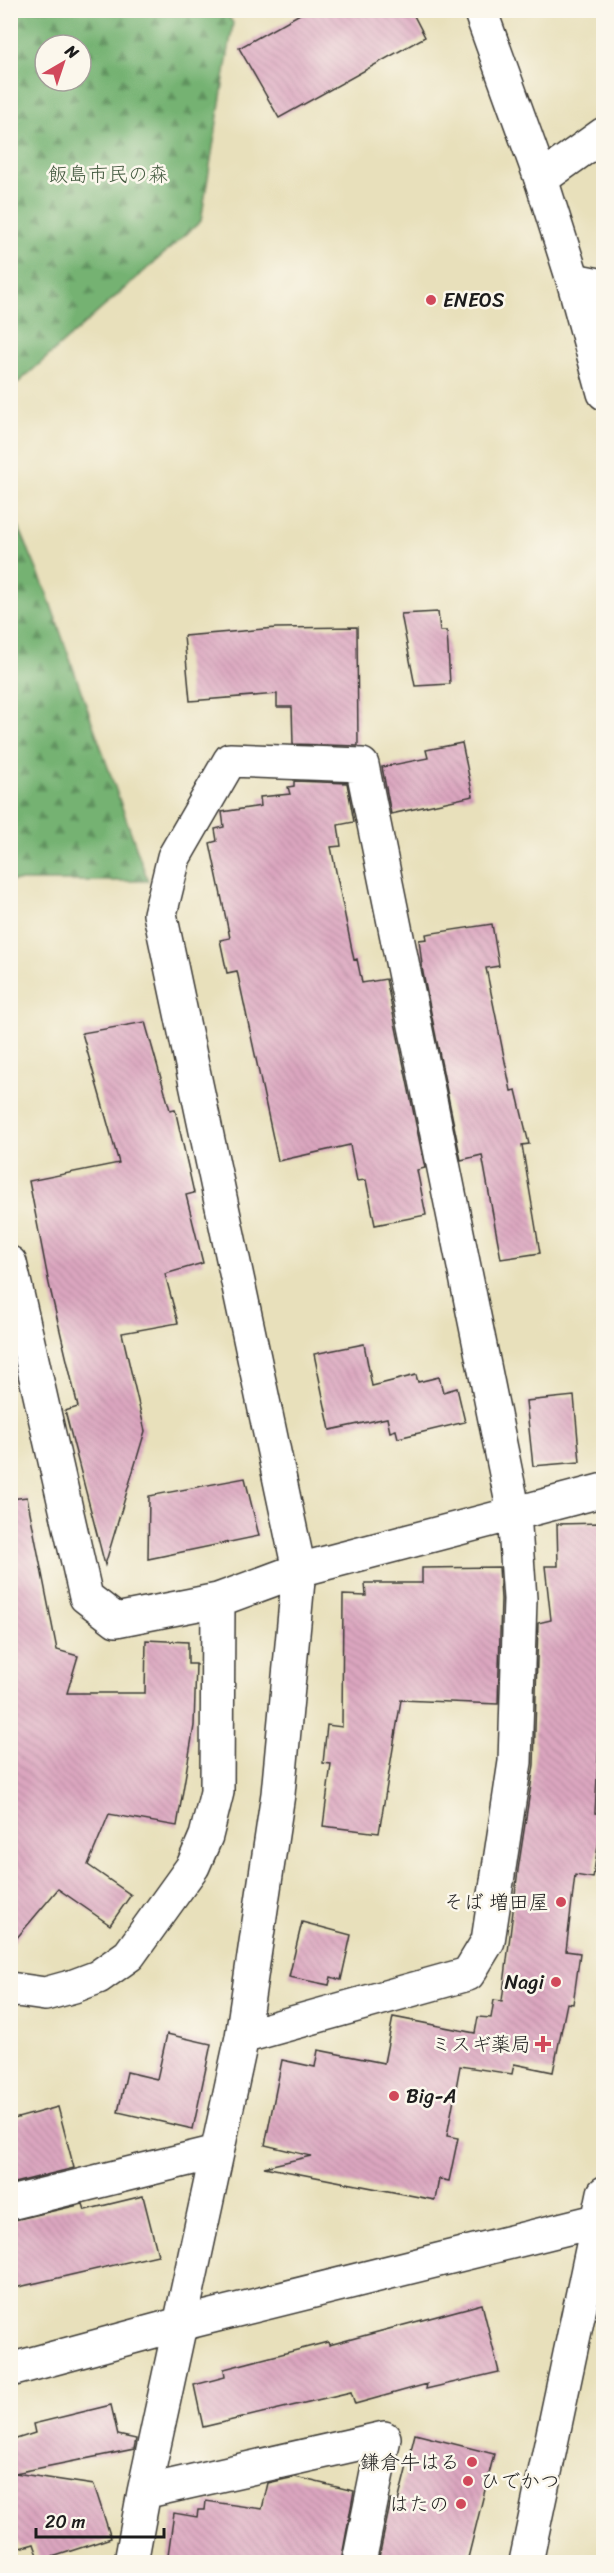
<svg xmlns="http://www.w3.org/2000/svg" width="614" height="2573" viewBox="0 0 614 2573" font-family="Sriracha,'Klee One',sans-serif">
  <defs>
    <pattern id="forest-firs" width="22" height="20" patternUnits="userSpaceOnUse" patternTransform="scale(1.5)"><rect width="22" height="20" fill="#74b272"/><path d="M5 1l3.5 6h-7zM16 11l3.5 6h-7z" fill="#5e905d"/></pattern>
    <pattern id="building-back-hatch" width="6" height="6" patternUnits="userSpaceOnUse" patternTransform="scale(1.5)"><rect width="6" height="6" fill="#dba6bf"/><path d="M-1 5l2 2M0 0l6 6M5-1l2 2" fill="none" stroke="#bb8ea4"/></pattern>
  </defs>
  <rect width="100%" height="100%" fill="#fbf7ec"/>
  <filter id="ink" filterUnits="userSpaceOnUse"><feTurbulence type="fractalNoise" baseFrequency=".0167" numOctaves="2"/><feDisplacementMap in="SourceGraphic" scale="12" xChannelSelector="R" yChannelSelector="G"/><feConvolveMatrix kernelMatrix="1 2 1 2 8 2 1 2 1" color-interpolation-filters="sRGB"/></filter>
  <filter id="wash" filterUnits="userSpaceOnUse"><feTurbulence type="fractalNoise" baseFrequency=".008" numOctaves="4" result="noise"/><feDisplacementMap in="SourceGraphic" scale="24" xChannelSelector="R" yChannelSelector="G"/><feGaussianBlur stdDeviation="1.35" result="paint"/><feColorMatrix in="noise" values="0 0 0 0 0 0 0 0 0 0 0 0 0 0 0 0 0 1.4 0 .05"/><feComposite in="paint" operator="in"/></filter>
  <g filter="url(#wash)">
    <rect width="100%" height="100%" fill="#e8e0bb"/>
    <path fill="url(#forest-firs)" stroke="#486747" stroke-width="1.5" fill-rule="evenodd" d="M11,10L225,11L233,23L201,221L11,389ZM45,45H81V81H45Z
      M10,506L46,591L148,881H11Z"/>
    <g id="blocks">
      <path fill="url(#building-back-hatch)" d="M307,10H411L425,37L279,118L239,48Z
        M438,612L440,631H447L450,684L415,686L401,614Z
        M357,627L358,746L293,744L292,707H277V694L190,701L184,636L276,628Z
        M462,743L473,796L391,814L382,767L428,758L426,750Z
        M294,781L347,783L354,822L338,825L341,846L331,847L354,960L357,959L362,983L386,979L425,1168L417,1170L426,1215L375,1225L366,1180L357,1181L350,1145L278,1161L237,971L227,973L220,940L230,938L210,843L217,841L215,829L224,827L222,812L261,806L260,797L290,794L288,787L294,786Z
        M492,924L499,966L486,968L511,1091L516,1090L529,1144L522,1145L540,1253L501,1259L482,1155L461,1160L423,973L419,940L427,939L426,934Z
        M145,1022L170,1110L175,1109L194,1193L186,1195L203,1263L165,1274L178,1323L122,1333L145,1431L105,1565L65,1411L78,1407L49,1284L29,1181L119,1163L82,1033Z
        M364,1344L372,1386L416,1375L418,1382L439,1377L443,1392L457,1388L465,1422L398,1438L396,1430L390,1432L387,1418L330,1430L314,1354Z
        M574,1396L580,1462L533,1466L526,1401Z
        M245,1478L259,1536L148,1559L149,1496Z
        M27,1497L57,1650L78,1656L67,1693H145L146,1640L188,1642V1664H196L194,1726L177,1826L109,1814L88,1865L131,1895L110,1925L58,1889L10,1946V1499Z
        M603,1523V1725H600L595,1813L603,1814L593,1878L575,1875L566,1951L580,1953L573,2004L567,2003L553,2072L514,2064L512,2074L460,2066L447,2136L458,2138L449,2181L439,2179L435,2200L264,2167L311,2156L265,2145L282,2060L315,2067L318,2050L384,2063L393,2017L475,2033L478,2017L491,2018L494,2000L502,2001L518,1870L534,1765L538,1623L551,1620L545,1566H558L557,1524Z
        M499,1567L501,1599L498,1704L401,1700L379,1833L323,1826L331,1764L323,1763L327,1725L342,1727L343,1595L366,1596L365,1583H422V1568Z
        M302,1922L351,1935L341,1980L331,1977L329,1985L289,1977Z
        M167,2034L211,2044L193,2129L118,2112L127,2072L157,2079Z
        M58,2107L74,2168L10,2184V2120Z
        M143,2196L158,2255L10,2289V2221L83,2204L85,2210Z
        M482,2304L499,2372L426,2389L427,2384L355,2404L351,2392L203,2427L194,2385L225,2377L224,2369L328,2342L329,2345Z
        M111,2405L118,2435L136,2439L134,2449L15,2473L94,2485L111,2538L40,2561L34,2544L20,2548L10,2518V2441L35,2433L33,2424Z
        M415,2434L494,2454L467,2562H378L391,2500L398,2502Z
        M295,2477L354,2491L341,2562H167L174,2513L197,2517L198,2510H205L206,2501L262,2509L268,2483Z"/>
    </g>
  </g>
  <g filter="url(#ink)">
    <use href="#blocks" fill-opacity="0" stroke="#3b3934" stroke-width="1.5"/>
    <g fill="none" stroke-linecap="round" stroke-linejoin="round">
      <g stroke="#3b3934" stroke-width="36">
        <path id="minor" d="M541,179L604,134
          M573,280L604,286
          M10,1263L86,1597L116,1620L218,1600L299,1570L604,1490
          M10,1989L45,1994L74,1986L98,1977L129,1955L193,1866L206,1836L217,1792L218,1600
          M10,2203L217,2152
          M144,2492L384,2438L359,2562
          M131,2562L144,2492L242,2037L278,1794L299,1570L160,914L174,857L230,760L362,765L514,1513L520,1599L515,1762L488,1941L468,1974L242,2037"/>
      </g>
      <g stroke="#3b3934" stroke-width="36">
        <path id="tertiary" d="M480,10L541,179L573,280L604,393
          M10,2370L180,2324L604,2219
          M526,2562L604,2193"/>
      </g>
      <use href="#minor" stroke="#fff" stroke-width="33"/>
      <use href="#tertiary" stroke="#fff" stroke-width="33"/>
    </g>
  </g>
  <g fill="#d1495b" stroke="#fbf7ec" stroke-width="2">
    <circle cx="431" cy="300" r="6"/>
    <circle cx="561" cy="1902" r="6"/>
    <circle cx="556" cy="1982" r="6"/>
    <path d="M540 2035h6v6h6v6h-6v6h-6v-6h-6v-6h6z"/>
    <circle cx="394" cy="2096" r="6"/>
    <circle cx="472" cy="2462" r="6"/>
    <circle cx="468" cy="2481" r="6"/>
    <circle cx="461" cy="2504" r="6"/>
  </g>
  <g text-anchor="middle" stroke-width="5" stroke-linejoin="round" paint-order="stroke">
    <g font-size="20" fill="#455b41" stroke="#fbf7ec">
      <text x="108" y="181">飯島市民の森</text>
    </g>
    <g font-size="20" fill="#1c1c1c" stroke="#fbf7ec" text-anchor="end">
      <text x="443" y="307" text-anchor="start">ENEOS</text>
      <text x="549" y="1909">そば 増田屋</text>
      <text x="544" y="1989">Nagi</text>
      <text x="531" y="2051">ミスギ薬局</text>
      <text x="406" y="2103" text-anchor="start">Big-A</text>
      <text x="460" y="2469">鎌倉牛はる</text>
      <text x="480" y="2488" text-anchor="start">ひでかつ</text>
      <text x="449" y="2511">はたの</text>
    </g>
  </g>
  <rect width="614" height="2573" fill="none" stroke="#fbf7ec" stroke-width="36"/>
  <g transform="translate(63 63) rotate(39)"><circle r="28" fill="#fbf7ec" stroke="#a29f99" stroke-width="1.5"/>
  <path d="M0-4.5L10 22L0 15L-10 22Z" fill="#d1495b"/>
  <text y="-9" font-size="16" font-weight="bold" text-anchor="middle" fill="#1c1c1c">N</text>
  </g>
  <path d="M36 2528v9h128v-9" fill="none" stroke="#1c1c1c" stroke-width="3"/>
  <text x="45" y="2528" font-size="18" fill="#1c1c1c" stroke="#fbf7ec" stroke-width="4.5" paint-order="stroke">20 m</text>
</svg>
